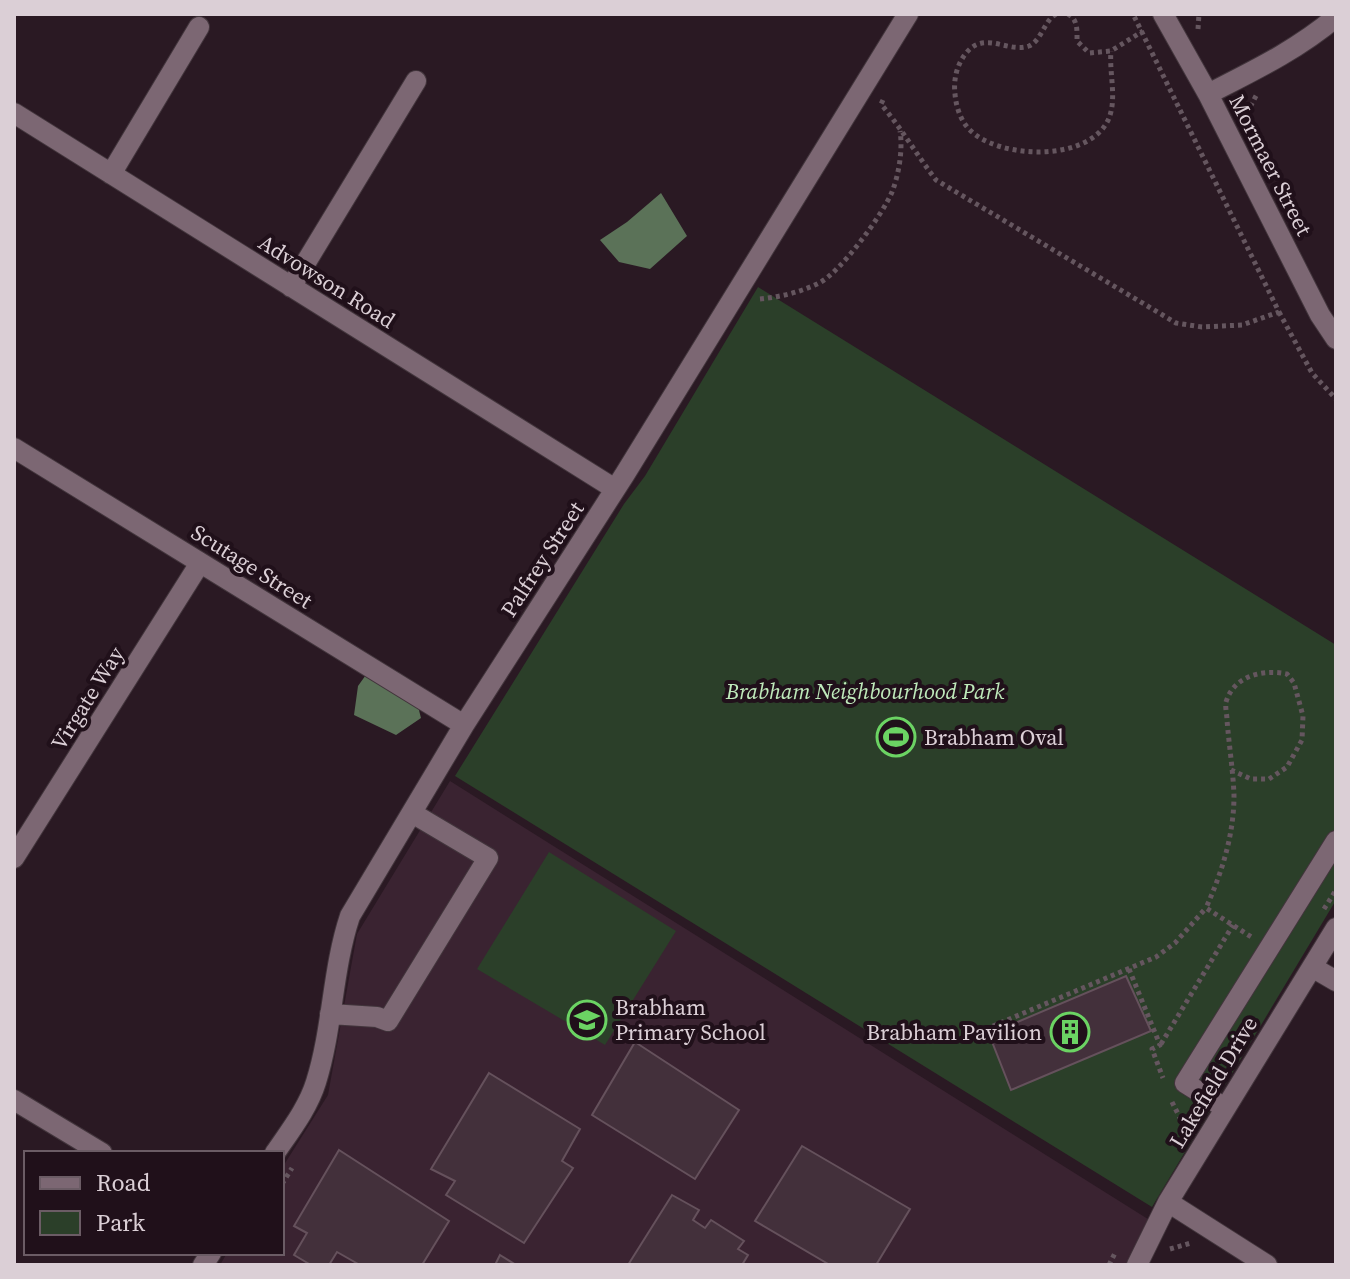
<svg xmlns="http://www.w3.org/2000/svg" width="1350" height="1279" viewBox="0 0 1350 1279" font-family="'Source Serif 4',serif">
  <rect width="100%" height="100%" fill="#2a1923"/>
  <path fill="#3a2331" d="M450,781L1151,1221L1127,1265H220L227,1253H282V1168L328,1095L357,934Z"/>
  <path fill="#2b3f29" d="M758,287L1336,645V900L1152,1207L455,776L624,504L645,476Z
    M549,852L676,931L605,1045L477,969Z"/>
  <path fill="#5b7258" d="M661,193L687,236L650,269L619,262L600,240L627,222Z
    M373,665C411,670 413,685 421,718L396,735L354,715L358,686Z"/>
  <path fill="#43303b" stroke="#65515c" stroke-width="2" d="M1126,976L1151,1031L1011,1090L989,1034Z
    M635,1042L739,1110L695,1179L592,1115Z
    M489,1073L580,1129L562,1161L573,1168L524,1243L446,1195L455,1181L431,1169Z
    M802,1146L910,1209L876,1265H830L755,1221Z
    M339,1150L449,1221L422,1265H360L337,1252L329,1265H311L294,1255L307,1233L294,1226Z
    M672,1195L699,1210L693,1220L705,1228L711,1220L744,1241L738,1249L748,1255L742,1265H628Z
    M500,1255L516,1265H495Z"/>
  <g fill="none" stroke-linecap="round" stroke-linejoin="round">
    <g stroke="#42353c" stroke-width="22">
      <path id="minor" d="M1163,14L1208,94L1320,315L1336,339
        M1208,94C1253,71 1297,50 1336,17
        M14,113L615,489
        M111,174L199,27
        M291,287L416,81
        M14,448L464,725
        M14,858L200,563
        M1312,967L1336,981
        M330,1014L377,1017L388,1021L488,858L412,813
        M14,1100L102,1153
        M1225,1108L1185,1083L1336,841
        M275,1153C290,1131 308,1108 316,1082C333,1028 332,970 350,916L464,725L625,474L908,14
        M1168,1202L1267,1265
        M203,1265L211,1253
        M1137,1265L1168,1202L1336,928"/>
    </g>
    <path stroke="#65565f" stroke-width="5" stroke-dasharray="4 4" stroke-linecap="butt" d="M1056,14C1044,21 1042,40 1029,46C1009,53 988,33 970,49C958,60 953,78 955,94C956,106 960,119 968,128C996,160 1091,163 1109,118C1117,98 1109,73 1111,51
      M1068,14C1078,20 1077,30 1077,41L1089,53L1111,51L1143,31
      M1198,29L1199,14
      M883,100L881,104C901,128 917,155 936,180L1176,323L1202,327L1242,325L1279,312L1133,14
      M1248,122L1249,109L1257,94
      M760,299C780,297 801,292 819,283C840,273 883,214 892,192C899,174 903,149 900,131
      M1279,312L1312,373L1336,399
      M1231,770L1251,779H1269L1287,767L1302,740L1303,716L1294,683L1287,674C1264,669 1234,675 1226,702C1225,707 1227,715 1227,720C1229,745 1233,770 1234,795C1234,835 1222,872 1206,908L1253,938
      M1324,909L1336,890
      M1129,969L1160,1045L1152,1049L1163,1078
      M993,1026L1156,957L1175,943L1206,908
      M1161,1044L1233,925
      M1172,1102L1181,1120L1189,1125
      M282,1184L292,1168
      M1170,1249L1191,1243
      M1109,1265L1115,1253"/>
    <use href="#minor" stroke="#7c6773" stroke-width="20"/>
  </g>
  <defs>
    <g id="stadium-ring" transform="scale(2)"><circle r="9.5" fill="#20101a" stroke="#6bd363" stroke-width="1.5"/><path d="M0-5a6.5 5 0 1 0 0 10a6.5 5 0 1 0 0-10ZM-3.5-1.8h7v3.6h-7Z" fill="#6bd363"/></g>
    <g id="school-ring" transform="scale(2)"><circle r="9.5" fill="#20101a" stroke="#6bd363" stroke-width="1.5"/><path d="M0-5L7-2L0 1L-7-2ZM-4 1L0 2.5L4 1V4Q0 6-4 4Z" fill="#6bd363"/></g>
    <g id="building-ring" transform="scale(2)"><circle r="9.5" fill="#20101a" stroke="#6bd363" stroke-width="1.5"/><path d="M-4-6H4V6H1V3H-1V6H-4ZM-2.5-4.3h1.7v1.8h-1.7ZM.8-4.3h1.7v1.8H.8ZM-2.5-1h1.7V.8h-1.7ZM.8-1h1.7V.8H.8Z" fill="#6bd363"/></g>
  </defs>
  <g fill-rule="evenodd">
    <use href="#stadium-ring" x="896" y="737"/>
    <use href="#school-ring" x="587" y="1020"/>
    <use href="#building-ring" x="1070" y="1032"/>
  </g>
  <g text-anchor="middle" stroke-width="8" stroke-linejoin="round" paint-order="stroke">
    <g font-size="22" fill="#dbcfd6" stroke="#20101a">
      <text transform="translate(1271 165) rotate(63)" y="8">Mormaer Street</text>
      <text transform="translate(327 281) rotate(32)" y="8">Advowson Road</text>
      <text transform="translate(542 559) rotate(-57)" y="8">Palfrey Street</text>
      <text transform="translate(252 566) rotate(32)" y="8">Scutage Street</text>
      <text transform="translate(87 698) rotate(-58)" y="8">Virgate Way</text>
      <text transform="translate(1213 1082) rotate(-59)" y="8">Lakefield Drive</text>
    </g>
    <g font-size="22" font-style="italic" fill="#bfeabb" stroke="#20101a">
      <text x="865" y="699">Brabham Neighbourhood Park</text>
    </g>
    <g font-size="22" fill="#dbcfd6" stroke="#20101a" text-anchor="start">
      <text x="924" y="745">Brabham Oval</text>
      <text x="615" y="1015">Brabham<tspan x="615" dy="25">Primary School</tspan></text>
      <text x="1042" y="1040" text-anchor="end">Brabham Pavilion</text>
    </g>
  </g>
  <rect width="1350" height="1279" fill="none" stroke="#dbcfd6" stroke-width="32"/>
  <rect x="24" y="1151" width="260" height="104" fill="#20101a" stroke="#6b5c65" stroke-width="2"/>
  <rect x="40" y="1177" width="40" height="12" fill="#7c6773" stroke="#6b5c65" stroke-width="2"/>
  <text x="96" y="1191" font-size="24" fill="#dbcfd6">Road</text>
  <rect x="40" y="1211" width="40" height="24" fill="#2b3f29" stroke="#6b5c65" stroke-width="2"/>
  <text x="96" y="1231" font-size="24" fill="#dbcfd6">Park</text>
</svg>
